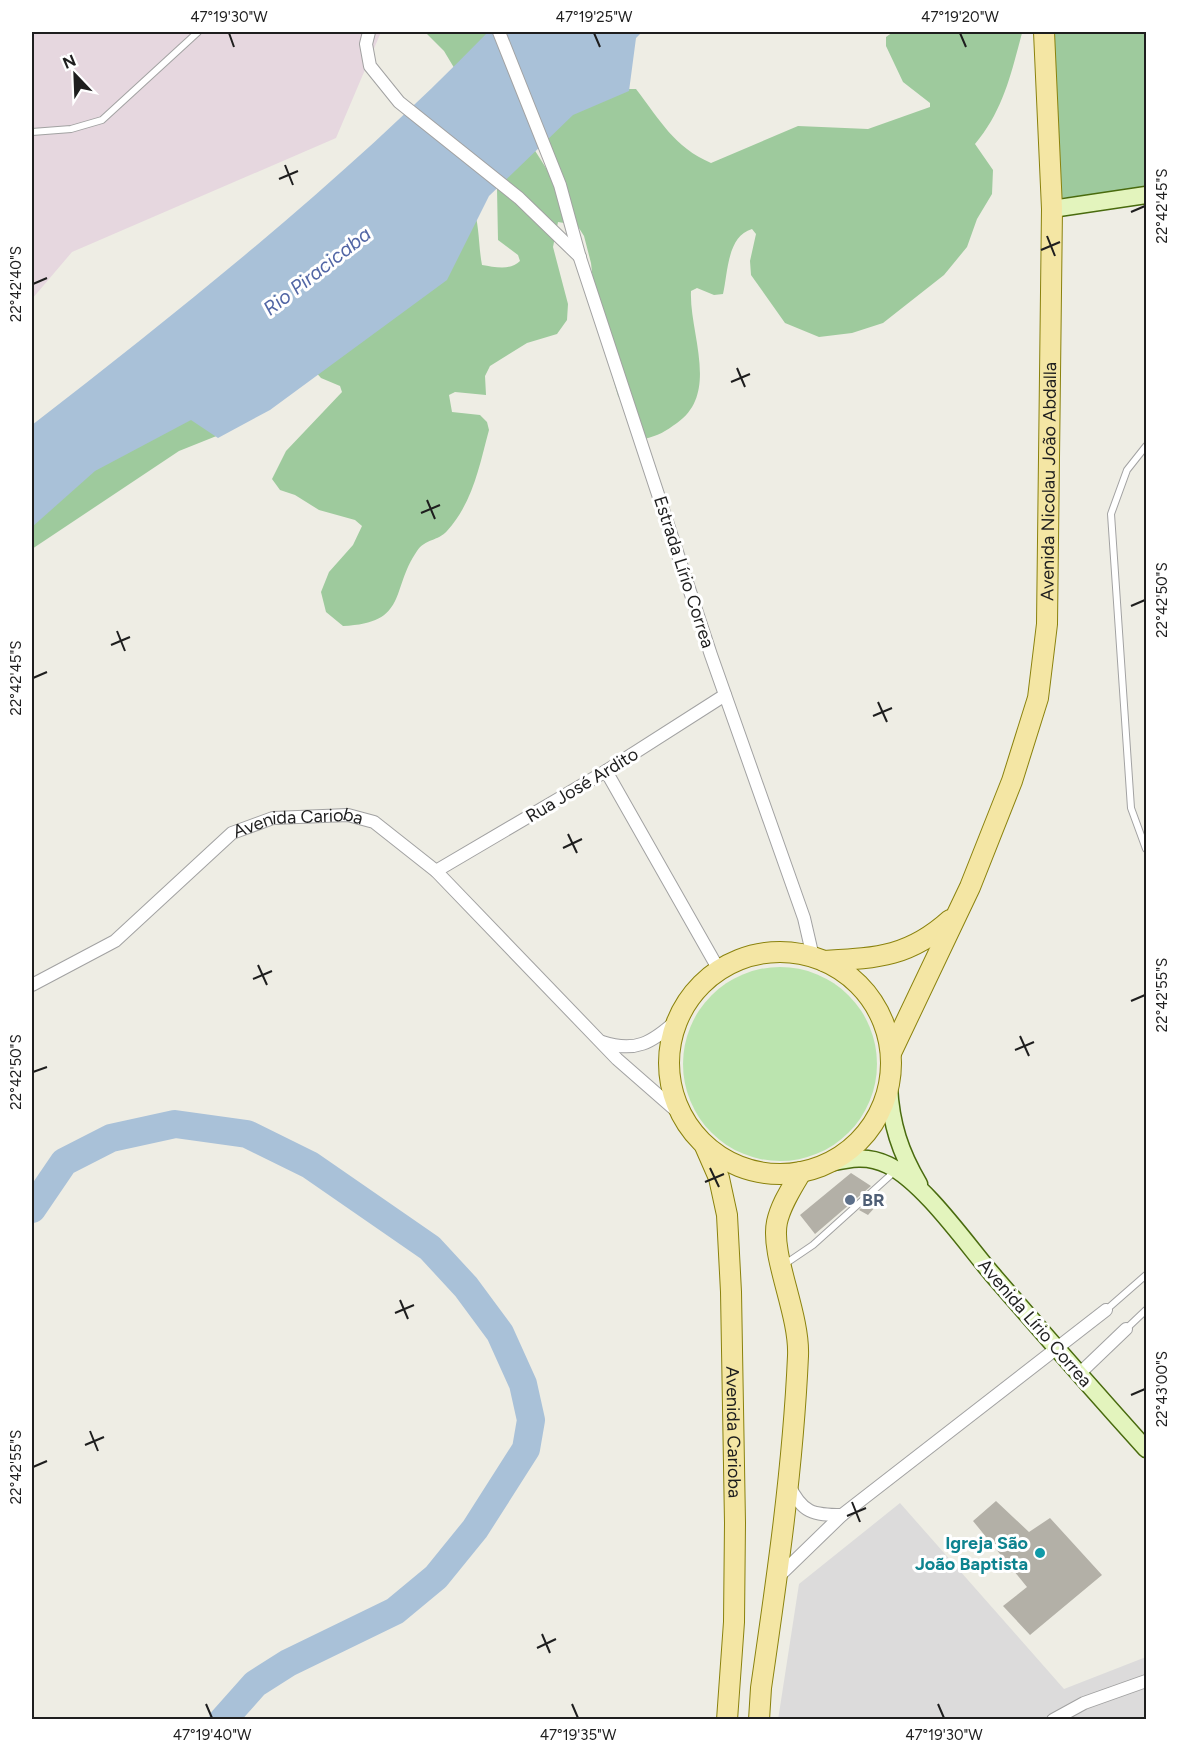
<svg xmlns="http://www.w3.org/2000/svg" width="1178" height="1751" viewBox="0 0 1178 1751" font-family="Figtree,sans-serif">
  <rect width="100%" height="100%" fill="#eeede4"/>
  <path fill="#dcdbdb" d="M900,1503L1064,1689L1146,1657V1719L778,1720L799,1584Z"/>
  <path fill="#e6d7df" d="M32,32H381L336,138L72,252L32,299Z"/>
  <path fill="#bbe4af" d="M683 1064a97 97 0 1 1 194 0a97 97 0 1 1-194 0Z"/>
  <path fill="#9eca9d" d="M425,32H489L527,138L546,168L549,164L545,118L624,89H636C660,120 674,147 711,163L798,126L868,129L930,107V103L903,82L886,46V37L893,32L1022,33C1011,74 1003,111 975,144L993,170L992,194L977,219L967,247L944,275L883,323L852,333L819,337L785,323L751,275L750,261L756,234L752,229C727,236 728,273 723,294L714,295L697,288L691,291C689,333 720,393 677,423C666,431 658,436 644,439L618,396L598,327L591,263L584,236L577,225L558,222L553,247L568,304L567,320L557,334L527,343L490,366L485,376L486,395L455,392L449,395L452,412L480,415L487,422L489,430C479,467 473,502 447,531C438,541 425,539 417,551C390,590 409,623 343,626L326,612L321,592L329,572L353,545L362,526L355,520L319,510L295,495L280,490L272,479L286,451L342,392L340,386L321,378L313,369L472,204C480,224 478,244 482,265C495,267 510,271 520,261L518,255L498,240L497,188L456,71L444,51Z
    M1046,32H1146V188L1060,198Z
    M219,381L224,433L179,451L32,549V505Z"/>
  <path fill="#a9c1d8" d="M488,32H642L636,38L629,91L573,115L489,196L447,280L270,410L218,438L191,420L95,471L32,527V425C191,302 348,176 488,32Z"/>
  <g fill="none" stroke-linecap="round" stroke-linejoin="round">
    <path stroke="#a9c1d8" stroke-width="28" d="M32,1209L64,1162L111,1138L175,1124L247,1134L310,1165L430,1248L466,1287L500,1333L523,1384L531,1420L526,1449L475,1529L436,1577L395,1611L288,1663L255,1684L223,1720"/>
  </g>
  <path fill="#b3b0a7" d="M851,1173L871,1186L815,1234L800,1215Z
    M880,1191L886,1195L868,1215L859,1210Z
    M996,1501L1029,1532L1050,1518L1102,1575L1030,1635L1003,1606L1027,1587L973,1521Z"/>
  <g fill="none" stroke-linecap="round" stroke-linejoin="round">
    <g stroke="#a2a2a2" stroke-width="8">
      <path id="lane" d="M32,132L71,129L102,120L198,32
        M1146,446L1127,470L1111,514L1131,808L1146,849
        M785,1264L813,1245L894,1172
        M1106,1310L1146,1275
        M1126,1329L1146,1310"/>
    </g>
    <g stroke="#a2a2a2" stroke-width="14">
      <g id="street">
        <path d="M369,32L366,44L370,66L399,102L519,198L580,257"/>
        <path d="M499,32L560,185L580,258L711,655L804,918L813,957"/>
        <path d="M606,771L719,970"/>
        <path d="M436,871L606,771L725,695"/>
        <path id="s1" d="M32,985L115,941L232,833L273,818L348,815L374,822L436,871L617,1059L681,1115"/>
        <path d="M602,1042C635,1053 652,1043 677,1020"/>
        <path d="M1079,1374L1126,1329"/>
        <path d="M789,1485C802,1513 813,1515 842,1515"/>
        <path d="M777,1578L842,1515L1106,1310"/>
        <path d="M1053,1720L1084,1703L1146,1681"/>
      </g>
    </g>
    <g stroke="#496b0e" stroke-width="19">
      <path id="secondary" d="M1052,209L1146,195
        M889,1087C891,1124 900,1152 919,1184
        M825,1164C848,1159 866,1154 888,1165C923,1182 965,1242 992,1274C1043,1333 1094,1391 1146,1449"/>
    </g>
    <g stroke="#8a820d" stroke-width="22">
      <g id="primary">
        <circle cx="780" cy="1063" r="111"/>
        <path d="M824,961C877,958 909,957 950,920"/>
        <path id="s2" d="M891,1053L970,887L1012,781L1038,698L1047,624L1052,209L1044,32"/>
        <path id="s3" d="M705,1146L719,1178L727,1215L731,1292L735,1523L734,1622L727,1720"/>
        <path d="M759,1720L761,1688C777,1578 793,1468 798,1356C800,1314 770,1255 777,1222C781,1204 792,1188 801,1172"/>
      </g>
    </g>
    <use href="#lane" stroke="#fff" stroke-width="6"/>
    <use href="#street" stroke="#fff" stroke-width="12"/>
    <use href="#secondary" stroke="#e3f4bd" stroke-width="16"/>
    <use href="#primary" stroke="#f4e6a4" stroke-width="20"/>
  </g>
  <path fill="none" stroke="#1e1e1e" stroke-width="2" d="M229,33L234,47M594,33L600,47M960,33L966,47M285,165L293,185M279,179L298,171M1131,212L1145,206M1047,236L1055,256M1041,250L1060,242M33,284L47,278M737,368L745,387M731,382L750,374M427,500L435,519M421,513L440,505M1131,606L1145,600M117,631L125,651M111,645L130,637M33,678L47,672M878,702L887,722M873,716L892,708M568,834L577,853M563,848L582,839M258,965L267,985M253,979L272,971M1131,1001L1145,995M1020,1036L1029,1056M1015,1050L1034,1042M33,1072L47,1067M710,1168L719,1187M705,1182L724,1174M400,1300L408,1319M395,1313L414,1305M1131,1395L1145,1389M90,1431L98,1451M85,1445L104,1437M33,1467L47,1461M852,1502L860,1522M847,1516L866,1508M542,1634L550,1653M537,1648L556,1639M206,1704L212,1718M572,1704L578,1718M938,1704L944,1718"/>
  <circle fill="#5c6f8a" stroke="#fff" stroke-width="2" cx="850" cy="1200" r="6"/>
  <circle fill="#0f9aa8" stroke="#fff" stroke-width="2" cx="1040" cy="1553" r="6"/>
  <g text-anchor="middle" stroke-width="6" stroke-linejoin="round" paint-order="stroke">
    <g font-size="18" fill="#1e1e1e" stroke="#fff">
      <text dy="6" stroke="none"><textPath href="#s2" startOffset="602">Avenida Nicolau João Abdalla</textPath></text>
      <text transform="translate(684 572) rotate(72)" y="6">Estrada Lírio Correa</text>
      <text transform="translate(582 785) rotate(-31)" y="6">Rua José Ardito</text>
      <text dy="6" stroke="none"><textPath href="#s1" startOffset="321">Avenida Carioba</textPath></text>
      <text transform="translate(1035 1323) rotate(49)" y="6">Avenida Lírio Correa</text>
      <text dy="6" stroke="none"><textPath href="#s3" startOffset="290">Avenida Carioba</textPath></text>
    </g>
    <g font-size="18" font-weight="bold" fill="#4e5e75" stroke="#fff" text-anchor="start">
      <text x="862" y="1206">BR</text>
    </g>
    <g font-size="18" font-weight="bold" fill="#0d838f" stroke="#fff" text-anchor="end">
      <text x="1028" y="1549">Igreja São<tspan x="1028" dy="21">João Baptista</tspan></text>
    </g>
    <g font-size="20" font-style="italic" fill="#5266a5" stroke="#fff">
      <text transform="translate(317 271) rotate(-38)" y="7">Rio Piracicaba</text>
    </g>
  </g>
  <rect width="1178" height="1751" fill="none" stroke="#ffffff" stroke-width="66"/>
  <g transform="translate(75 75) rotate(337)" stroke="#ffffff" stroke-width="4.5" paint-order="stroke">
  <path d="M0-4.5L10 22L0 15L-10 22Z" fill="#1e1e1e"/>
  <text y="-9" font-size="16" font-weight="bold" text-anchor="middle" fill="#1e1e1e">N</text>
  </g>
  <rect x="33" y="33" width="1112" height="1685" fill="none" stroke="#1e1e1e" stroke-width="2"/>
  <g font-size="15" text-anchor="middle" fill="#1e1e1e">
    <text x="229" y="22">47°19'30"W</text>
    <text x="594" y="22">47°19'25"W</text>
    <text x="960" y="22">47°19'20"W</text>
    <text transform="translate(1162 206) rotate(-90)" y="5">22°42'45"S</text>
    <text transform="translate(16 284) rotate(-90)" y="5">22°42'40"S</text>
    <text transform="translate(1162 600) rotate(-90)" y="5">22°42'50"S</text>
    <text transform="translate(16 678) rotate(-90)" y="5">22°42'45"S</text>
    <text transform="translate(1162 995) rotate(-90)" y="5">22°42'55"S</text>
    <text transform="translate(16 1072) rotate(-90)" y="5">22°42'50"S</text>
    <text transform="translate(1162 1389) rotate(-90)" y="5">22°43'00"S</text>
    <text transform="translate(16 1467) rotate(-90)" y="5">22°42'55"S</text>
    <text x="212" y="1740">47°19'40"W</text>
    <text x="578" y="1740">47°19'35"W</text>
    <text x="944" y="1740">47°19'30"W</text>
  </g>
</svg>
